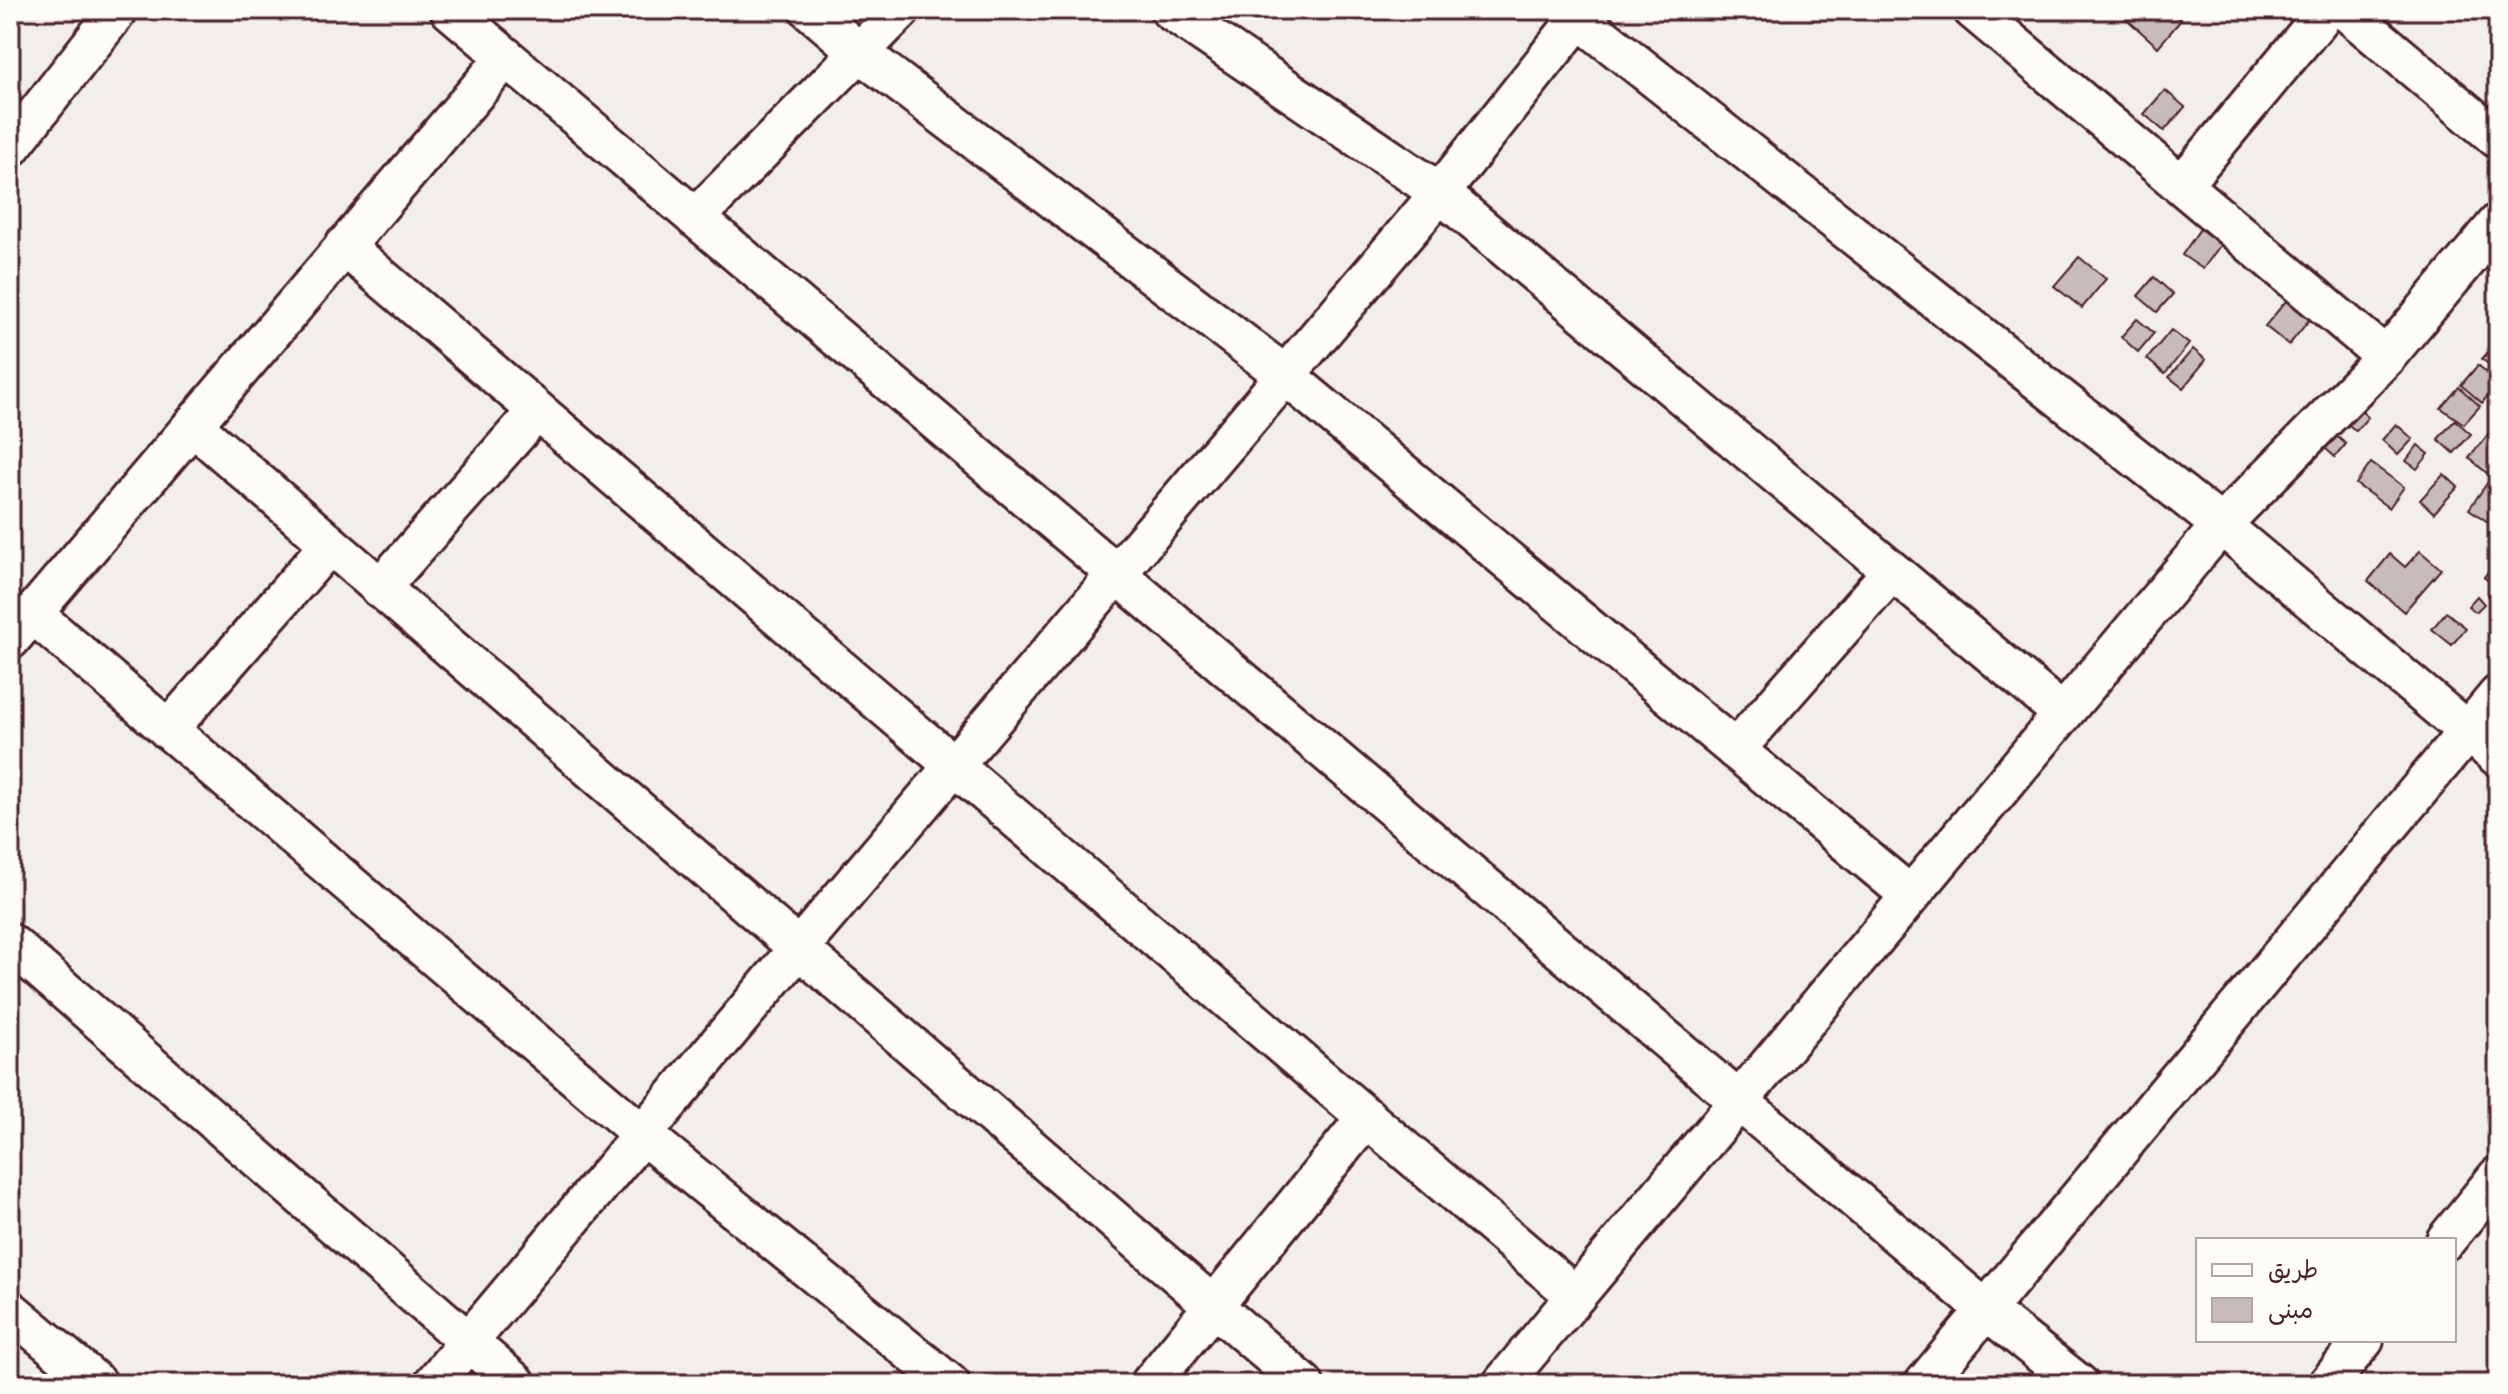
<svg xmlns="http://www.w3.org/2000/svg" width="2508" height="1394" viewBox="0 0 2508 1394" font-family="Pangolin,'Playpen Sans Arabic',sans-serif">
  <rect width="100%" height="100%" fill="#f2efeb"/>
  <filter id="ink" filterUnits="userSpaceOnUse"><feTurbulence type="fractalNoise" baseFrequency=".0125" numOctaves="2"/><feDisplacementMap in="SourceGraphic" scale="16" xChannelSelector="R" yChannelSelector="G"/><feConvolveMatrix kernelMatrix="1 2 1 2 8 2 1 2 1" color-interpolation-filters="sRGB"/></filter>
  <g filter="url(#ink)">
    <path fill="#c8bbbb" stroke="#4a1f2b" stroke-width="2" d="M2127,10H2169L2181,20L2158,47L2122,15Z
      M2165,90L2185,107L2164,131L2144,114Z
      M2200,229L2221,244L2203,269L2182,255Z
      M2079,257L2106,279L2082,308L2054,286Z
      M2154,277L2173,294L2157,312L2138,296Z
      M2291,295L2314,314L2289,345L2265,326Z
      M2137,319L2154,333L2138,352L2121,337Z
      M2171,330L2189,344L2165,374L2147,359Z
      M2498,341V372L2482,359Z
      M2193,349L2206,360L2183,388L2169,377Z
      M2478,365L2498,382L2482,403L2461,385Z
      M2459,387L2480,406L2464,424L2441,408Z
      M2350,402L2368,417L2356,431L2338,416Z
      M2455,420L2471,434L2454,453L2438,439Z
      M2498,422V462L2488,474L2469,458Z
      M2396,424L2413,439L2398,455L2382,440Z
      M2325,426L2346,444L2335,457L2315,439Z
      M2418,445L2429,454L2417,469L2406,461Z
      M2371,463L2404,487L2389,508L2356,484Z
      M2498,468V514L2491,524L2469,509Z
      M2444,474L2458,487L2434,513L2420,500Z
      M2420,551L2441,569L2404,612L2368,581L2390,554L2405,567Z
      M2497,562L2498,563V590L2484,577Z
      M2477,596L2484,604L2476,612L2468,606Z
      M2446,612L2466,628L2452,645L2432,629Z"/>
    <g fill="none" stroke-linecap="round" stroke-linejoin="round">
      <g stroke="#4a1f2b" stroke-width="44">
        <path id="minor" d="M450,10L1986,1310L2079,1384
          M810,10L859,52L1285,375L1911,896
          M1170,10L1440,193L2063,714
          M1568,10L2221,525L2498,757
          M1973,10L2386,357
          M2345,10L2498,139
          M10,148L118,10
          M2182,185L2327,10
          M695,218L901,10
          M344,246L1576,1296
          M193,426L1304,1384
          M380,588L537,411
          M32,613L642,1134L950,1384
          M10,640L506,57
          M168,730L330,544
          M1735,750L1892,571
          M10,943L517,1384
          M2446,1240L2498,1176
          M10,1310L98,1384
          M433,1384L798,949L1440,193L1585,10
          M1150,1384L1367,1117
          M1502,1384L2221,525L2386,357L2498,223
          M1924,1384L2498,695
          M2328,1384L2364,1340"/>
      </g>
      <use href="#minor" stroke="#fdfcf7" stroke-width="38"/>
    </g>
  </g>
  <rect width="2508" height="1394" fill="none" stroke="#fdfcf7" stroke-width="40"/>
  <rect x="20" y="20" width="2468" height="1354" fill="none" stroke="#4a1f2b" stroke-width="3" filter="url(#ink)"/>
  <rect x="2196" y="1238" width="260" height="104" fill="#fdfcf7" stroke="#b5a4a5" stroke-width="2"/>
  <rect x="2212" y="1264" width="40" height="12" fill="#fdfcf7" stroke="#b5a4a5" stroke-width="2"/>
  <text x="2268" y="1278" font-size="24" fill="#4a1f2b">طريق</text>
  <rect x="2212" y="1298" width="40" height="24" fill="#c8bbbb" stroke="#b5a4a5" stroke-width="2"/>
  <text x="2268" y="1318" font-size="24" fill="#4a1f2b">مبنى</text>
</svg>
